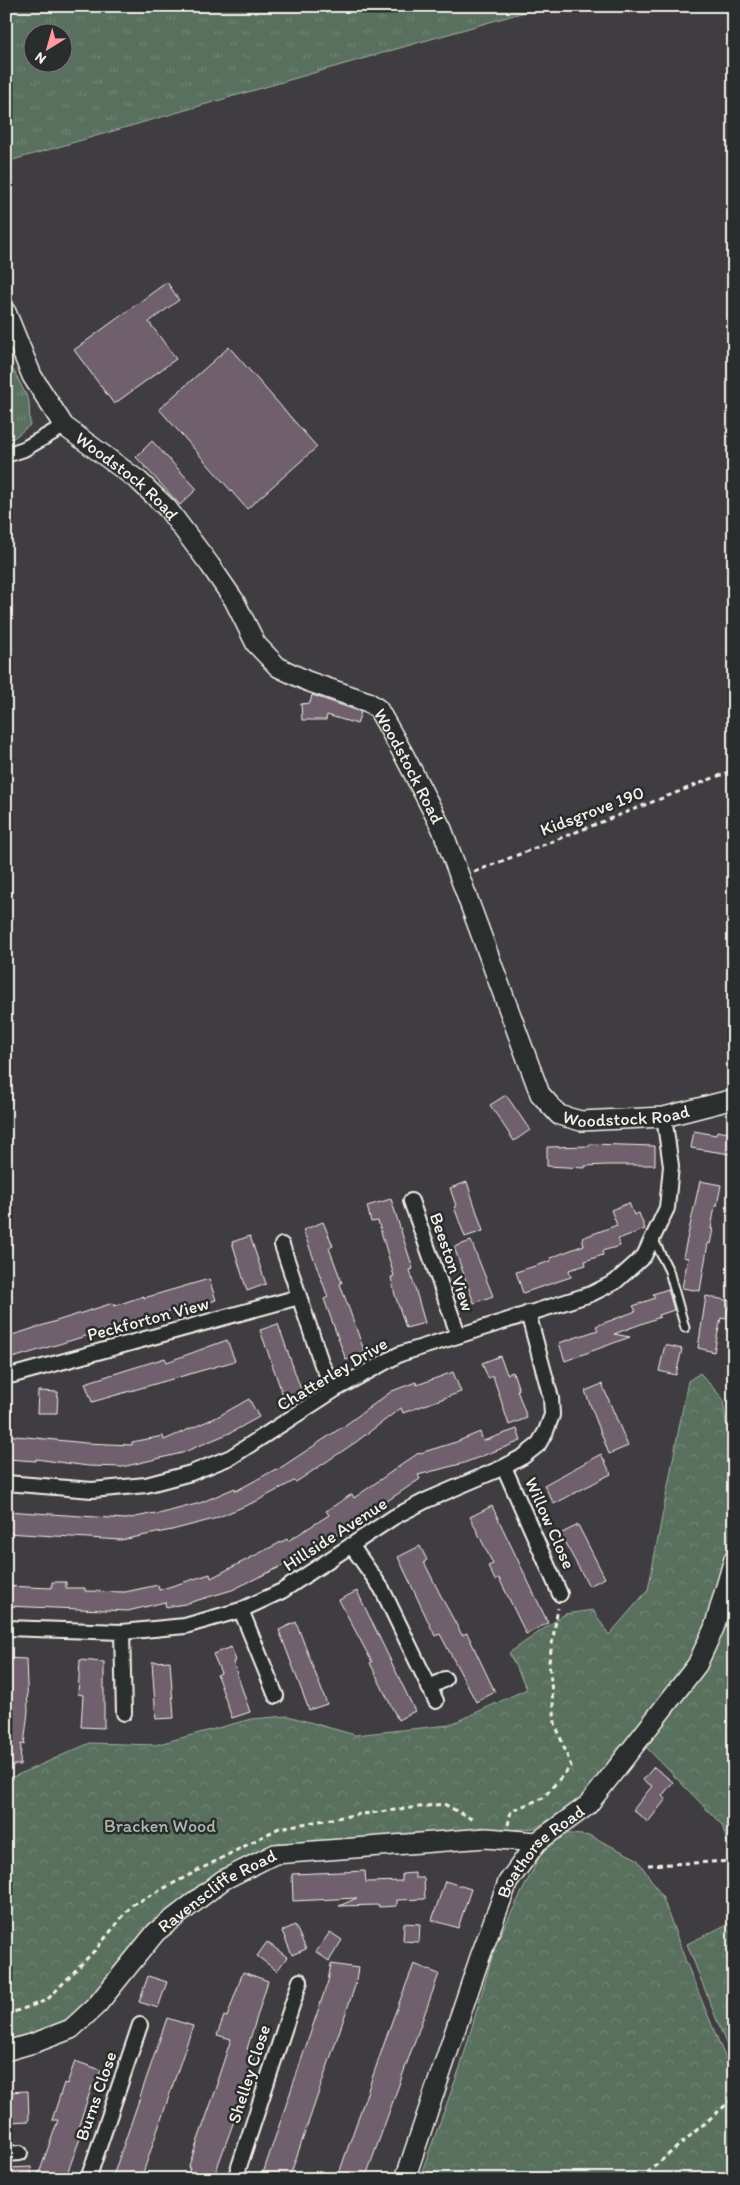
<svg xmlns="http://www.w3.org/2000/svg" width="740" height="2185" viewBox="0 0 740 2185" font-family="Itim,sans-serif">
  <defs>
    <pattern id="grass-tufts" width="24" height="20" patternUnits="userSpaceOnUse" patternTransform="scale(1.25)"><rect width="24" height="20" fill="#58705d"/><path d="M3 7l-1-3M5 7V3M7 7l1-3M15 17l-1-3M17 17v-4M19 17l1-3" fill="none" stroke="#718574"/></pattern>
    <pattern id="forest-crowns" width="20" height="18" patternUnits="userSpaceOnUse" patternTransform="scale(1.25)"><rect width="20" height="18" fill="#58705d"/><path d="M2 6a3 3 0 1 1 6 0M12 15a3 3 0 1 1 6 0" fill="none" stroke="#718574"/></pattern>
  </defs>
  <rect width="100%" height="100%" fill="#3f3d41"/>
  <filter id="ink" filterUnits="userSpaceOnUse"><feTurbulence type="fractalNoise" baseFrequency=".02" numOctaves="2"/><feDisplacementMap in="SourceGraphic" scale="10" xChannelSelector="R" yChannelSelector="G"/><feConvolveMatrix kernelMatrix="1 2 1 2 8 2 1 2 1" color-interpolation-filters="sRGB"/></filter>
  <g filter="url(#ink)">
    <path fill="url(#grass-tufts)" stroke="#a6b0a2" fill-rule="evenodd" d="M6,6H545L6,162ZM32,32H62V62H32Z
      M6,355L29,401L30,425L6,444Z
      M734,1921V2064L687,1944Z"/>
    <path fill="url(#forest-crowns)" stroke="#a6b0a2" d="M700,1373L723,1399L726,1423L734,1426V1535L701,1643L684,1670L580,1801L535,1828L272,1848L223,1880L66,2025L6,2050V1777H13L90,1743L155,1745L251,1719L288,1716L355,1735L449,1725L527,1689L509,1653L565,1614L593,1610L609,1635L648,1590L688,1381Z
      M734,1588V1864L722,1825L644,1745Z
      M552,1832L591,1836L637,1859L662,1896L686,1962L734,2079V2179H419L461,2065L496,1943Z"/>
    <path fill="#6f616e" stroke="#f4f1e8" d="M167,282L179,300L149,322L176,359L114,404L74,350Z
      M229,347L317,447L247,509L159,409Z
      M152,441L197,489L180,505L136,457Z
      M312,695L361,712L357,724L327,715L326,720H302L301,704L310,703Z
      M506,1095L530,1130L514,1141L490,1105Z
      M694,1131L716,1135L717,1131L734,1134L730,1154L691,1148Z
      M590,1144L655,1146V1165H607L585,1166V1168L547,1166V1147L590,1146Z
      M700,1181L721,1185L717,1206H715L711,1229H713L710,1244L708,1243L700,1291L682,1288L688,1258L683,1257Z
      M467,1182L483,1231L465,1237L454,1207L456,1206L450,1188Z
      M391,1199L413,1269L410,1270L425,1323L406,1328L395,1295L391,1277L394,1276L378,1221L371,1222L367,1206Z
      M629,1203L634,1215L639,1213L645,1229L618,1239L620,1246L602,1251L603,1255L585,1261L586,1265L569,1270L571,1277L523,1293L516,1272L551,1261L550,1258L584,1245L582,1238L617,1225L611,1210Z
      M323,1222L333,1246L329,1248L342,1283L340,1284L365,1353L346,1360L324,1299L328,1297L303,1230Z
      M250,1236L266,1284L247,1291L232,1242Z
      M471,1241L493,1296L474,1303L454,1247Z
      M209,1279L216,1300L194,1307L193,1305L159,1314L6,1360V1337L113,1303L114,1306L144,1296V1298Z
      M668,1289L674,1310L659,1315L660,1317L614,1334L630,1337L565,1361L559,1343L598,1330L596,1326L636,1311L633,1306L655,1298L653,1294Z
      M706,1296L730,1301L726,1319L721,1318L714,1352L698,1348Z
      M278,1324L304,1398L286,1404L260,1330Z
      M227,1340L235,1361L92,1402L85,1383L165,1358L167,1362Z
      M665,1345L682,1349L676,1375L659,1371Z
      M500,1356L507,1374L513,1372L519,1390H517L527,1418L509,1425L493,1376L488,1378L482,1363Z
      M453,1372L461,1392L403,1413L401,1408L356,1442L296,1482L294,1481L257,1501L214,1519L172,1530L121,1540L6,1533V1511L126,1519L155,1513V1515L200,1503L235,1488L236,1491L276,1469L277,1470L344,1426L392,1391L416,1382L417,1385Z
      M602,1384L628,1446L609,1454L585,1391Z
      M38,1391L58,1392L57,1413H37Z
      M249,1399L259,1417L232,1432L182,1453L122,1467L88,1466L36,1459V1461L6,1459V1435L86,1443L132,1445V1442L163,1436L164,1440L217,1417Z
      M517,1429L521,1441L464,1463L418,1475L420,1479L311,1552L232,1590L185,1604L166,1607L165,1602L128,1611L6,1606V1586L52,1588V1582H66V1588H85V1591L125,1592L158,1585L159,1590L210,1574L211,1578L287,1539L288,1541L329,1515L326,1511L352,1494L354,1498L417,1454L456,1442L480,1432L483,1441Z
      M601,1454L611,1474L554,1504L544,1485Z
      M492,1506L548,1623L526,1634L499,1578L495,1580L488,1566L493,1564L470,1517Z
      M578,1525L605,1578L589,1586L560,1534Z
      M420,1546L427,1560L424,1562L443,1600L462,1635L467,1633L495,1692L476,1702L440,1634L435,1636L398,1557Z
      M357,1591L415,1711L398,1720L370,1663L372,1662L339,1600Z
      M296,1622L327,1704L309,1710L279,1630Z
      M231,1647L236,1661L233,1662L250,1712L232,1718L217,1675L221,1673L213,1654Z
      M6,1658L26,1659L28,1711L24,1745L21,1744L20,1765H6Z
      M80,1660L104,1662V1728L81,1727L83,1695L78,1694Z
      M170,1661L174,1718L156,1719L152,1662Z
      M654,1767L673,1782L662,1796L666,1799L648,1822L633,1810L652,1786L643,1780Z
      M365,1871L366,1882L402,1881V1874L415,1873V1878H424L425,1899L397,1900V1906L379,1907V1905L339,1906L357,1898L293,1901L292,1874Z
      M445,1881L471,1889L458,1928L432,1920Z
      M404,1923L420,1924L419,1942L403,1941Z
      M295,1925L306,1949L292,1955L282,1931Z
      M330,1932L342,1940L329,1961L316,1952Z
      M267,1942L287,1957L277,1971L257,1956Z
      M331,1964L358,1968L355,1986L289,2179H261L328,1981Z
      M414,1964L439,1974L365,2179H337L392,2021Z
      M243,1972L268,1981L247,2049L256,2052L235,2118L213,2179H186L190,2168H188L219,2081H217L231,2039L217,2035L224,2016L227,2017Z
      M148,1976L167,1982L158,2008L139,2002Z
      M167,2018L193,2026L187,2043L141,2179H112Z
      M75,2061L101,2070L95,2087L92,2086L76,2134L81,2136L65,2179H37L58,2120H52L64,2083L67,2084Z
      M28,2091L29,2121L10,2122L8,2092Z
      M31,2167L32,2179H6V2168Z"/>
    <g fill="none" stroke-linecap="round" stroke-linejoin="round">
      <g stroke="#f4f1e8" stroke-width="11">
        <path id="lane" d="M653,1238L669,1271L685,1328"/>
      </g>
      <g stroke="#f4f1e8" stroke-width="18">
        <path id="street" d="M6,455L24,449L64,426
          M411,1201L458,1334
          M282,1245L322,1365L336,1389
          M6,1377L299,1297
          M504,1467L560,1594
          M6,1483L92,1490L146,1485L191,1473L231,1457L336,1389L400,1354L591,1294L615,1282L644,1256L667,1208L671,1166L664,1117
          M351,1545L382,1589L436,1701
          M241,1610L276,1696
          M6,1628L122,1632L185,1626L241,1610L282,1591L394,1517L427,1500L504,1467L524,1456L538,1445L546,1431L552,1415L551,1398L528,1313
          M122,1632L124,1713
          M429,1688L445,1679
          M6,2154L20,2153
          M91,2179L90,2173L140,2025
          M235,2179L300,1981"/>
      </g>
      <g stroke="#f4f1e8" stroke-width="22">
        <g id="secondary">
          <path id="s1" d="M6,312L32,376L64,426L139,481L167,508L210,565L234,600L256,644L278,667L307,681L368,702L378,709L404,755L442,829L540,1094L559,1115L581,1121L664,1117L734,1099"/>
          <path id="s2" d="M6,2051L37,2042L71,2029L97,2005L156,1932L223,1880L275,1854L486,1838L537,1842"/>
          <path id="s3" d="M405,2179L480,1957L508,1882L537,1842L588,1805L697,1665L714,1628L734,1559"/>
        </g>
      </g>
      <path stroke="#f4f1e8" stroke-width="3" stroke-dasharray="5 4" stroke-linecap="butt" d="M474,872L734,770
        M508,1825L511,1811L543,1798L571,1766L555,1723L549,1662L558,1608
        M648,1865L734,1861
        M6,2015L47,2000L97,1948L132,1905L279,1828L354,1815L444,1804L475,1821
        M640,2179L734,2098"/>
      <use href="#lane" stroke="#2a2d2e" stroke-width="7"/>
      <use href="#street" stroke="#2a2d2e" stroke-width="14"/>
      <use href="#secondary" stroke="#2a2d2e" stroke-width="19"/>
    </g>
  </g>
  <g text-anchor="middle" stroke-width="5" stroke-linejoin="round" paint-order="stroke">
    <g font-size="18" fill="#f4f1e8" stroke="#2a2d2e">
      <text dy="6" stroke="none"><textPath href="#s1" startOffset="209">Woodstock Road</textPath></text>
      <text dy="6" stroke="none"><textPath href="#s1" startOffset="629">Woodstock Road</textPath></text>
      <text transform="translate(592 811) rotate(-21)" y="6">Kidsgrove 190</text>
      <text dy="6" stroke="none"><textPath href="#s1" startOffset="1079">Woodstock Road</textPath></text>
      <text transform="translate(452 1262) rotate(71)" y="6">Beeston View</text>
      <text transform="translate(148 1319) rotate(-15)" y="6">Peckforton View</text>
      <text transform="translate(332 1374) rotate(-31)" y="6">Chatterley Drive</text>
      <text transform="translate(550 1523) rotate(66)" y="6">Willow Close</text>
      <text transform="translate(335 1534) rotate(-33)" y="6">Hillside Avenue</text>
      <text dy="6" stroke="none"><textPath href="#s3" startOffset="359">Boathorse Road</textPath></text>
      <text dy="6" stroke="none"><textPath href="#s2" startOffset="272">Ravenscliffe Road</textPath></text>
      <text transform="translate(249 2074) rotate(-72)" y="6">Shelley Close</text>
      <text transform="translate(96 2096) rotate(-71)" y="6">Burns Close</text>
    </g>
    <g font-size="18" fill="#aeb7a9" stroke="#2a2d2e">
      <text x="160" y="1832">Bracken Wood</text>
    </g>
  </g>
  <rect width="740" height="2185" fill="none" stroke="#2a2d2e" stroke-width="25"/>
  <rect x="12" y="12" width="715" height="2160" fill="none" stroke="#f4f1e8" stroke-width="2" filter="url(#ink)"/>
  <g transform="translate(48 48) rotate(217)"><circle r="24" fill="#2a2d2e" stroke="#7b7b78"/>
  <path d="M0-4L9 19L0 12L-9 19Z" fill="#ff9aa2"/>
  <text y="-8" font-size="14" font-weight="bold" text-anchor="middle" fill="#f4f1e8">N</text>
  </g>
</svg>
